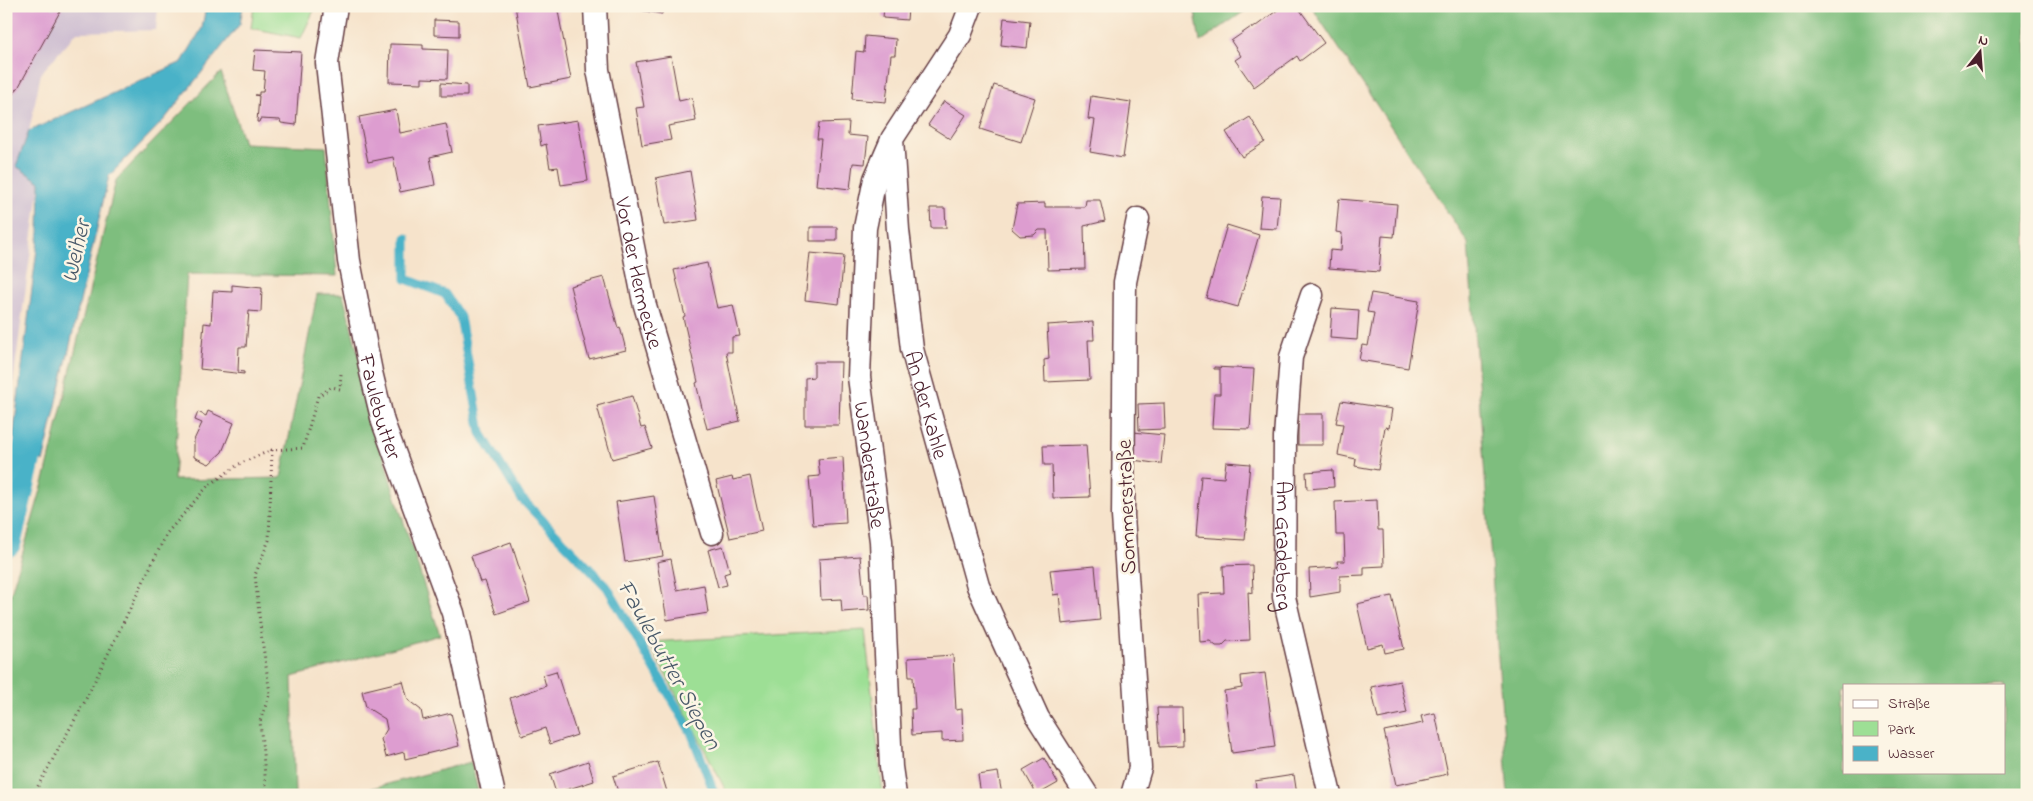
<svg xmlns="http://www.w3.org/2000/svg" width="2033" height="801" viewBox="0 0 2033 801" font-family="'Indie Flower',sans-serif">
  <rect width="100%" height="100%" fill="#fcf5e5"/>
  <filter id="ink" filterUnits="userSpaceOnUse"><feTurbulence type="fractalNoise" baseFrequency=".02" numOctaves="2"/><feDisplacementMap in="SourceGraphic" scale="10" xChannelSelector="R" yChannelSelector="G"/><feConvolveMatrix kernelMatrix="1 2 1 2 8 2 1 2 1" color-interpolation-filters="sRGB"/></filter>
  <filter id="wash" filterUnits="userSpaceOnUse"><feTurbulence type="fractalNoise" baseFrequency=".0096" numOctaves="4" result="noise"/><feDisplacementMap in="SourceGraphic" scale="20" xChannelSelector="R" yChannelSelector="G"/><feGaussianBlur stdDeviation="1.12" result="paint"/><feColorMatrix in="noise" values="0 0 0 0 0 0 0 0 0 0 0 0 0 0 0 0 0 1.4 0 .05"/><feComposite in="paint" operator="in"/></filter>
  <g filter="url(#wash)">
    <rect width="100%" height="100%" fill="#f6e3cb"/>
    <path fill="#cebed1" d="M6,6H158L156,30L77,32L41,73L29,131L16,166L40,182L6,434Z"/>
    <path fill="#9ddf95" stroke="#747f60" d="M254,6H316L301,38L251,28Z
      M865,630L883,795H725V789L649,642Z"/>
    <path fill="#7ebe7e" stroke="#646e54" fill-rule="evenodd" d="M1194,6H1252L1200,42Z
      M1311,6H2027V795H1508L1468,243ZM1844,685H2004V772H1844Z
      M221,72L244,143L326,147L337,276L187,274L174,480L281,478L317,294H343L389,476L440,635L292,677L295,795H6V610L46,473L116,180Z
      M471,762L479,795H346Z"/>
    <path fill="#4ab2c8" stroke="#4a687a" d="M206,6H243L240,24L164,120L109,176L43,462L13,438L39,233L40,182L16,166L29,131L182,62L202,28Z"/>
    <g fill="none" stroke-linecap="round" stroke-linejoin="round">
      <path stroke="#4ab2c8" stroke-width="9" d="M406,238V279L445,294L460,317L481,433L521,498L607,587L691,732L715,795"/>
      <path stroke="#4ab2c8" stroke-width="31" d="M6,542L37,410"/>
    </g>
    <g id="blocks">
      <path fill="#dd9dd0" d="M6,6H53L52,9L62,8L18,88L6,102Z
        M515,6H557L571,79L530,87Z
        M628,6H663L662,14L628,8Z
        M884,6H937V10L908,8L907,20L883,18Z
        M1283,6H1297L1324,43L1300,61L1297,56L1254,87L1235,60L1241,56L1231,41L1251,27L1252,29Z
        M1004,18L1030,21L1027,48L1001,45Z
        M434,20L459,21V36L434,35Z
        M865,36L896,39L895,55H891L886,102L852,99L856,51L864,52Z
        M390,44L423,45V49L448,50L447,79L422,78V83L389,82Z
        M255,50L301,52L296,125L281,123L280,120L260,119L259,122H257L259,96L255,95H259V92H263L265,71L253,70Z
        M671,56L679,101L692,98L696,121L668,126L671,140L642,145L636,108L644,107L636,62Z
        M441,83L467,85V96H441Z
        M994,85L1035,98L1021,142L980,129Z
        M1091,96L1131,102L1123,158L1090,152L1095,120L1088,119Z
        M944,101L966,115L950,139L928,125Z
        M396,110L400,133L446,124L452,152L430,157L435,185L400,192L393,157L368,162L359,117Z
        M1250,117L1265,142L1242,157L1226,132Z
        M578,120L588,181L561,185L558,167L550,168L546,144L541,146L538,126Z
        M849,122L848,135L868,137L865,164L853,163L850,189L816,185L821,139H817L819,123Z
        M690,171L698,220L664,225L656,178Z
        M1262,196L1280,197L1277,229L1259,228Z
        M1339,199L1397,204L1394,237L1382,236L1379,272L1329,268L1330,250L1341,251L1342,233L1336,232Z
        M1086,200H1100L1105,221L1084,226L1085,269L1048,270L1047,230H1039L1034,235L1020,236L1012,229L1017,204L1045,203V207H1085Z
        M930,208H945L946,228H931Z
        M1227,225L1259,235L1238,307L1206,298Z
        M810,227H837V241H810Z
        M810,253L844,256L839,304L805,300Z
        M707,263L717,308L733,305L740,336L732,337V352H726L740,421L707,429L696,383L698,382L683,317L685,316L674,270Z
        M604,277L618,328L620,327L626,350L589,359L570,286Z
        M232,285L262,288L261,312L249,311L246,347H239L238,371L244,372V374L200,369L204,323L211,324L213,291L232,292Z
        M1371,293L1419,301L1408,368L1359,360L1362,345L1368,346L1374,313L1367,312Z
        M1332,308L1359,310L1357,340L1330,338Z
        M1093,322L1094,340H1088L1090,380L1045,382L1044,360L1049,359L1047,325Z
        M814,362H841L839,425H805V378L814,377Z
        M1214,367L1254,369L1250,429L1212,428L1214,394H1220V369H1214Z
        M632,396L641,428L645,427L652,448L612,459L597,406Z
        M1341,401L1392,409L1389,428L1385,427L1378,470L1355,466L1356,459L1338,455L1343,424L1336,423Z
        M1164,403L1165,429L1139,430L1138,404Z
        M208,411L234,423L222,452L209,464L194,457V440L202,423L195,420L198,412L206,416Z
        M1298,414H1323V445H1298Z
        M1133,432L1164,435L1161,464L1133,460Z
        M1086,445L1090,497L1053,498L1052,465H1044L1043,446Z
        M843,457L846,523L813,525L809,477L820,476L818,459Z
        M1226,462L1250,464L1245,518H1247L1245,540L1196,537L1201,476L1224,478Z
        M1333,470L1334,487L1307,489L1306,472Z
        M750,476L762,531L730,538L716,481L732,477L733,480Z
        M654,496L663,556L625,562L616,502Z
        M1377,500L1378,530H1383L1384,566L1364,567V575L1340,576V592L1310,597L1309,569L1338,567L1337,561H1345L1344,535H1336L1335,502Z
        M511,542L530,602L496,614L485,581L480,582L471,556Z
        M723,546L730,572L724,574L727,585L718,587L708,550Z
        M860,556L864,595H868L869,610L842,612L841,599L821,600L819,559Z
        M671,559L677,590L704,585L708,613L667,620L657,562Z
        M1252,565L1253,593L1248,592L1250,640L1227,641L1222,646H1216L1210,641L1200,642L1198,594L1224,593L1223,566Z
        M1095,566L1100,620L1062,624L1059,594L1053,595L1050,570Z
        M1392,596L1404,649L1385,653L1383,644L1367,648L1357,604Z
        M953,655L956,710L962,709L963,740L942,741V733L912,735L911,709H915L913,677H909L908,658Z
        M556,671L577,735L550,744L545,728L522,736L510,698L546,686L543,675Z
        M1265,673L1275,747L1232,753L1224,691L1242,688L1241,676Z
        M403,681L408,700L421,710L423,720L451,713L459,746L405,759L404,752L386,757L381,739L387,729L385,719L366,707L362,691Z
        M1400,681L1407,713L1378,719L1371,687Z
        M1157,708H1182L1183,746L1159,747Z
        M1435,713L1448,774L1396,785L1384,731L1423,723L1421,716Z
        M1044,758L1058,783L1037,795L1023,770Z
        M588,761L594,781L556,793L550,774Z
        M658,762L668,795H619L613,776Z
        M998,772L1002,795H981L978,775Z
        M1294,775L1297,795H1257L1255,781Z"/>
    </g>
  </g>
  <g filter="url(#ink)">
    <use href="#blocks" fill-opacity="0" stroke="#643c43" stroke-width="1"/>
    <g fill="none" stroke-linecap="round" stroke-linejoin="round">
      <g stroke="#643c43" stroke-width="25">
        <g id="street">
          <path id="s1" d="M336,6L327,63L349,261L371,372L383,422L453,613L494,795"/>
          <path id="s2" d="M595,6L598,70L644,302L712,533"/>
          <path id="s3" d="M971,6L960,35L892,139L898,230L912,349L978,586L1038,718L1087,795"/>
          <path id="s4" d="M891,142L875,179L865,228L859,377L881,541L891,767L895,795"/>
          <path id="s5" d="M1312,295L1291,357L1285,437L1284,597L1330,795"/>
          <path d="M1132,795L1140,768L1123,516L1125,282L1138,219"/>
        </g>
      </g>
      <path stroke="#643c43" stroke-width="3" stroke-dasharray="1 4" stroke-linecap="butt" d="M33,795L84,703L167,533L207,487L239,464L272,450
        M264,795L266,786L260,721L270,693L261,633L255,575L269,540L272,450L303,448L318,396L332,387L340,389L341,374L344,373"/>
      <use href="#street" stroke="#fff" stroke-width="22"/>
    </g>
  </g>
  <g text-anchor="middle" stroke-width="5" stroke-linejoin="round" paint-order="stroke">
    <g font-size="22" fill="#4a1f2b" stroke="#fcf5e5">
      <text dy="8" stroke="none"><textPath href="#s2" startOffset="271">Vor der Hermecke</textPath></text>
      <text dy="8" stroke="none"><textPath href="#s3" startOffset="424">An der Kahle</textPath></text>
      <text dy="8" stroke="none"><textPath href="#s1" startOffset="406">Faulebutter</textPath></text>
      <text dy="8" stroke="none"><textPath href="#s4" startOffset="328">Wanderstraße</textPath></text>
      <text transform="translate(1125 507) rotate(-92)" y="8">Sommerstraße</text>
      <text dy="8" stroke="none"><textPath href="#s5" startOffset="254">Am Gradeberg</textPath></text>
    </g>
    <g font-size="24" font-style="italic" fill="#4a5a6a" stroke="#fcf5e5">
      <text transform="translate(75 251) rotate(-77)" y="8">Weiher</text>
      <text transform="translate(670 664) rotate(61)" y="8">Faulebutter Siepen</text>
    </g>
  </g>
  <rect width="2033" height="801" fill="none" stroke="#fcf5e5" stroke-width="25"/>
  <rect x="1843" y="684" width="162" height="90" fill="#fcf5e5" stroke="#b59f9b"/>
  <rect x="1853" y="700" width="25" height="8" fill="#ffffff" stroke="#b59f9b"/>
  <text x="1888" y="708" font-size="15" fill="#4a1f2b">Straße</text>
  <rect x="1853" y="721" width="25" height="15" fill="#9ddf95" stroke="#b59f9b"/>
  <text x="1888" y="734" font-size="15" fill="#4a1f2b">Park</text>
  <rect x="1853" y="746" width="25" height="15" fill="#4ab2c8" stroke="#b59f9b"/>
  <text x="1888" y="758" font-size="15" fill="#4a1f2b">Wasser</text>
  <g transform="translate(1980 52) rotate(17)" stroke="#fcf5e5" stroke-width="4" paint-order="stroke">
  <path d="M0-4L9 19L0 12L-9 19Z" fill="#4a1f2b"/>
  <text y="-8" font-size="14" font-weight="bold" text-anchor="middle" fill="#4a1f2b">N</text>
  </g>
</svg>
